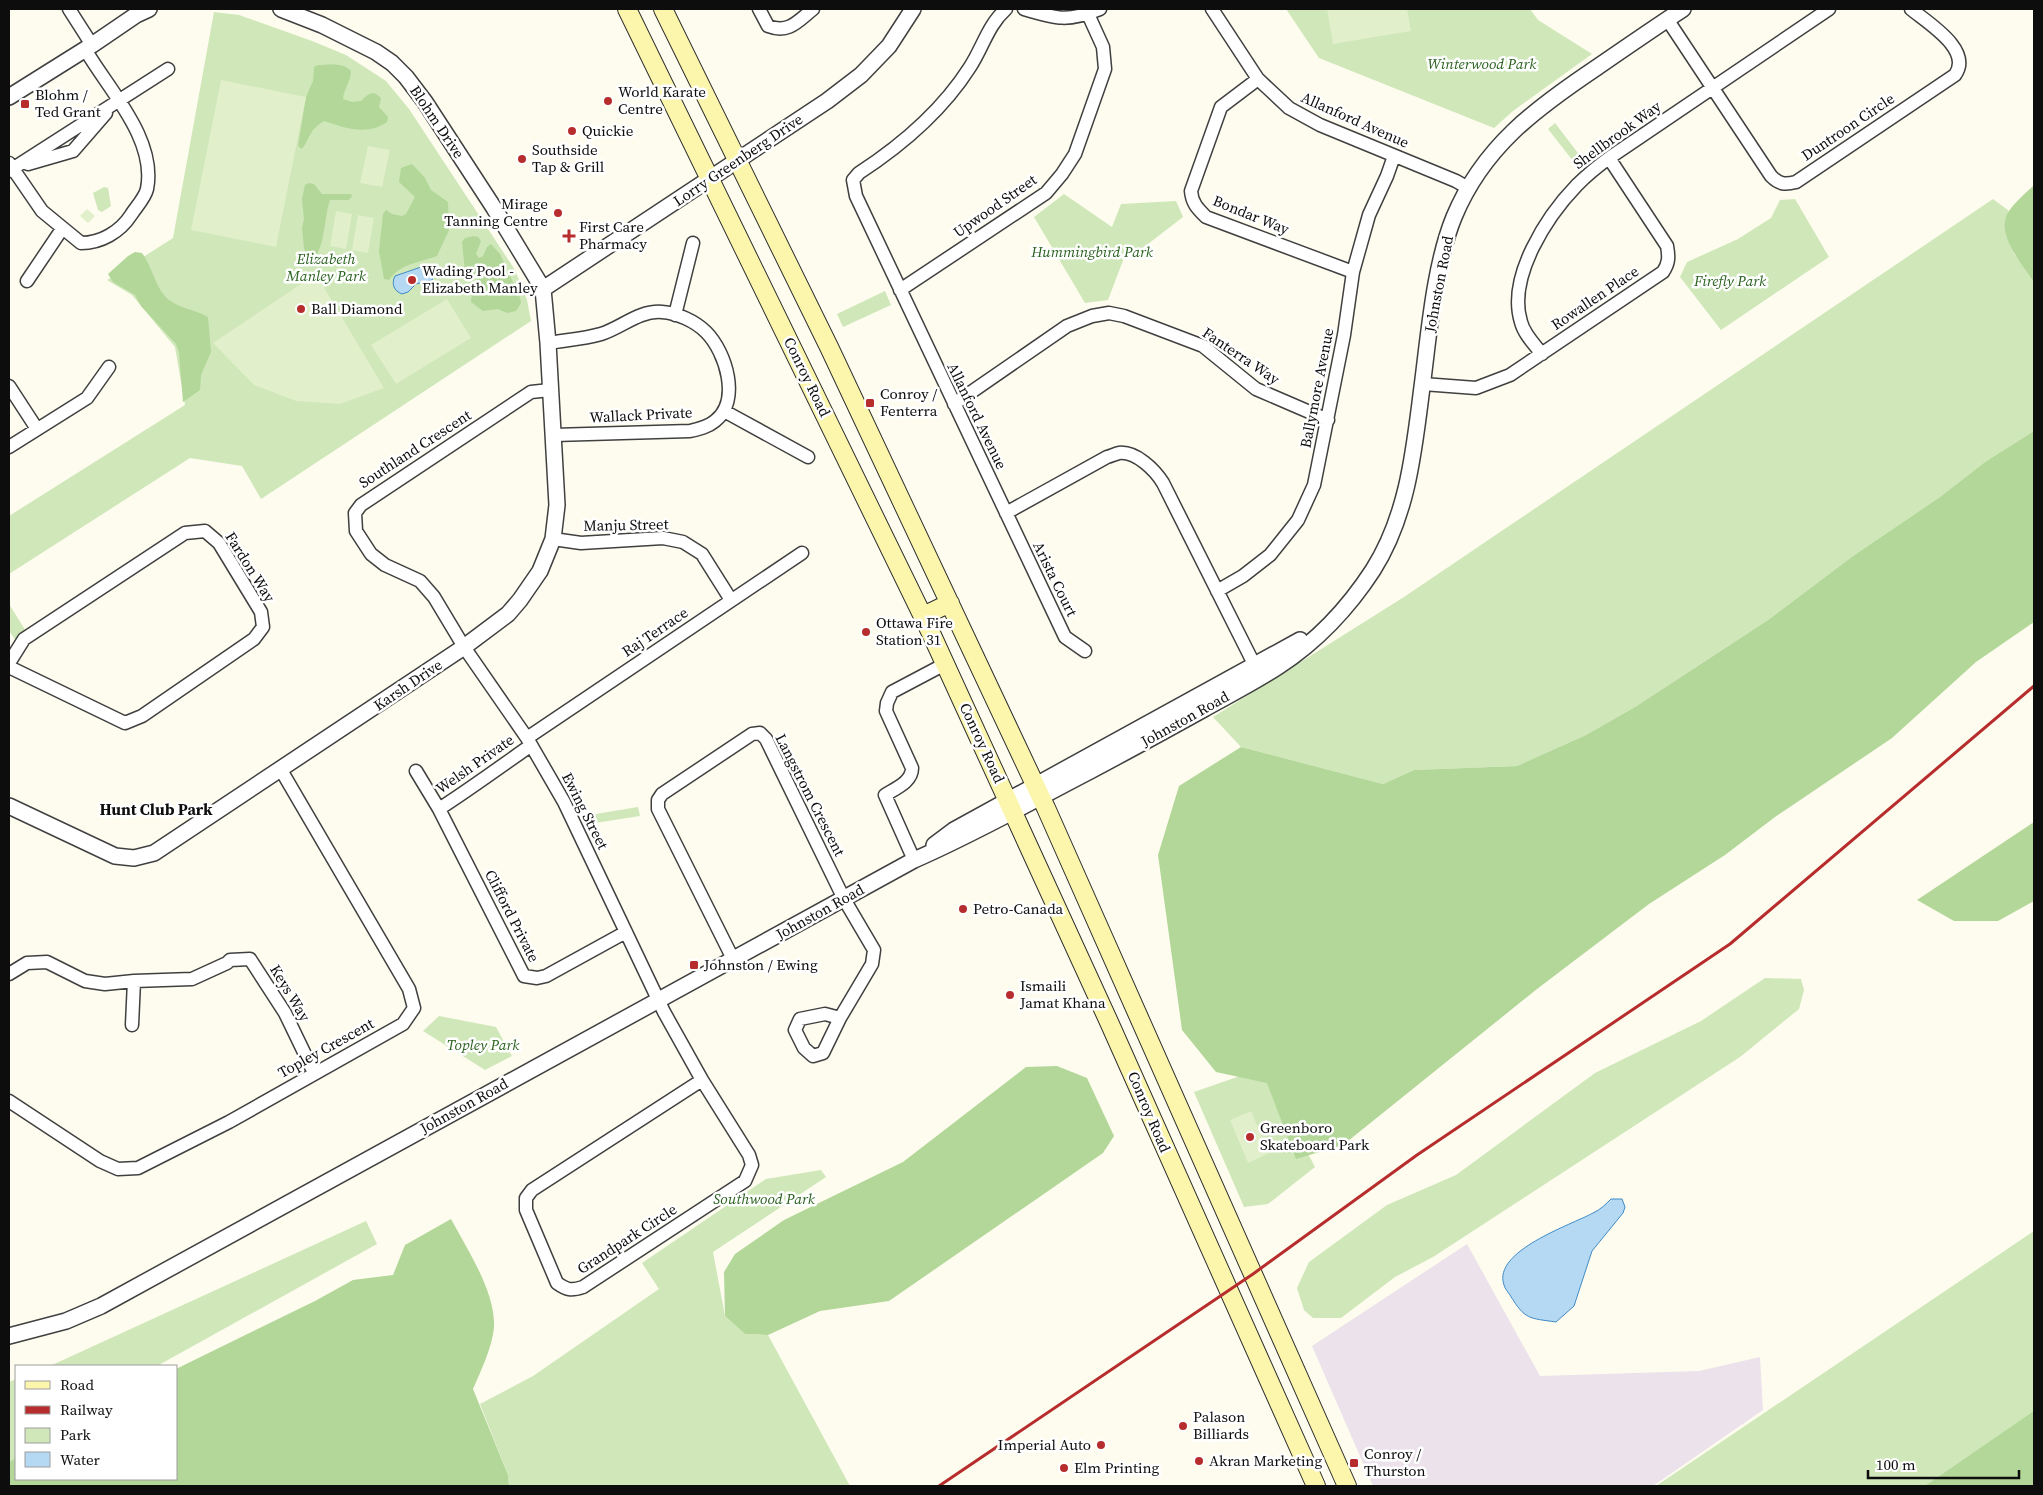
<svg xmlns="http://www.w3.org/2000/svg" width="2043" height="1495" viewBox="0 0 2043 1495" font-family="'Source Serif 4',serif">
  <rect width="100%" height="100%" fill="#fefcee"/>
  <path fill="#ebe2eb" d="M1467,1244L1540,1376L1699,1371L1760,1357L1763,1410L1653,1486H1373L1312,1346Z"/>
  <path fill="#cfe7b9" d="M1286,9H1530L1538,20L1592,54L1513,111L1494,128L1319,58Z
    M214,12L239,15L312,41L346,55L386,81L409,109L515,270L527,300L531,321L261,499L242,466L190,458L9,574V516L185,405L175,347L132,295L107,280L173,238Z
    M1555,123L1584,161L1577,166L1548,129Z
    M104,187L108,188L111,206L102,212L98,210L93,193Z
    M1064,194L1112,227L1121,204L1176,201L1183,217L1135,254L1127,250L1108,300L1085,303L1034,217Z
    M1795,199L1829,257L1721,330L1680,277L1687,262L1738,239L1771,218L1780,200Z
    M1993,199L2009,211L2005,221L2007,237L2014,254L2034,282V431L1985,462L1940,497L1853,556L1768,620L1635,707L1586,735L1517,766L1414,770L1383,784L1241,747L1213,717L1404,597Z
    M885,291L891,305L843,327L837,314Z
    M9,604L27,633L17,642L9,631Z
    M638,807L640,816L595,823L590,815Z
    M1765,978L1801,979L1804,990L1799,1009L1740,1057L1433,1257L1395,1277L1341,1318H1313L1304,1310L1297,1288L1309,1262L1387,1205L1456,1175L1595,1073L1701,1021Z
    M439,1016L496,1027L512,1056L485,1070L423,1031Z
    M1263,1068L1315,1167L1268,1204L1244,1207L1194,1092Z
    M821,1170L826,1177L713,1252L725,1316L745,1334L768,1335L850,1486H509L508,1475L480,1404L533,1376L659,1289L642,1263L766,1179Z
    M366,1221L377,1244L157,1366H50Z
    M2034,1231V1440L1967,1486H1656Z
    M16,1379V1458L9,1462V1382Z"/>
  <path fill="#b2d799" d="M318,65C329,65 343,62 351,71C351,81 344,88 343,99L352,102L361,101C368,94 373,89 381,98L379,107L388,117L387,122C367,136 345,128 324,121C309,130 312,135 302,149L298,146L306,97L313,81L314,67Z
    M412,164L425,178L431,190L448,202L449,230L437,256C419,263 401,263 389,280L384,279L379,251L383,214L386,210L392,214L402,216L406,214L415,197L399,182L401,168Z
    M309,183L314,184L322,194H351L352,196L349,200H330C324,216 325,252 312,259L307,257L304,248L302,228L304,219L302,199L305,185Z
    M2034,185V282C2022,265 1994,232 2009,211C2016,201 2026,193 2034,185Z
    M474,236L478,237L481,241L476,254L479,258L483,256L487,247L491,244L500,254L520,298L521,303L516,311L507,313L498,309L483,311L471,302C471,287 489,279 465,271L462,242L465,238Z
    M135,252L142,253C152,266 156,290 169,300C181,309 197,310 208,317L211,352L201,375L200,390L183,402L179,352L176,344L141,306L135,295L113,282L108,274L128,256Z
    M2034,431V622L1976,662L1892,738L1775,817L1725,855L1649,904L1537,989L1343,1145L1296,1159L1267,1083L1216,1072L1182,1030L1158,855L1179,786L1241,747L1383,784L1414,770L1517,766L1586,735L1635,707L1768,620L1853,556L1940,497L1985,462Z
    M2034,822V901L1998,921H1954L1917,900Z
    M1057,1066L1087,1078L1114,1136L1103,1153L889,1301L820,1311L768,1335L745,1334L725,1316L724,1272L735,1254L784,1220L903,1162L1026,1067Z
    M451,1219C467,1249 493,1288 494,1322C495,1341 481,1371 473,1389L508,1475L509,1486H9V1462L16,1458V1479H176V1369L315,1301L353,1280L393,1275L405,1245Z
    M2034,1411V1486H1925Z"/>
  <path fill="#e1efcb" d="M1327,9H1407L1411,31L1333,44Z
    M221,80L306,97L276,247L191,230Z
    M368,146L390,150L382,187L360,183Z
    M87,209L95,216L88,223L80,216Z
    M336,211L352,214L346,249L330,246Z
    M358,215L374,218L368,253L352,250Z
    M316,274L384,388L340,404L296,401L254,385L213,343Z
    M447,299L471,338L396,384L371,345Z
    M1251,1111L1269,1153L1248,1163L1230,1120Z"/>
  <path fill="#b5d9f3" stroke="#3f8bc7" d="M424,266H428L435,271L432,280L416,284L408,292L402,294C394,291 391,284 395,276Z
    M1611,1199H1622L1625,1207L1623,1213L1592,1251L1574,1306L1556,1322C1529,1318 1525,1320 1510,1295C1508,1292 1505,1289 1504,1285C1492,1251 1571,1225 1593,1213C1600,1210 1606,1204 1611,1199Z"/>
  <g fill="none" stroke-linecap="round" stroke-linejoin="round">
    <g stroke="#404040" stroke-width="15">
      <path id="minor" d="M69,9L92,45
        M759,9L768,26C789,34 798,21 813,9
        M1006,9C988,25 983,47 970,67C942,111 902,145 859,173L853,180L856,196L1065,637L1085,651
        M1024,9C1057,19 1068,22 1100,9
        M1212,9L1258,79L1289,108L1320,125L1456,181L1468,188
        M1667,19L1771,176C1779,184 1784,185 1796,182L1955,75C1973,50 1928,23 1911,9
        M1258,79L1221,107L1191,191C1192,203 1197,208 1206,217L1353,272
        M9,163L42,211L81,243C101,243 120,232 131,215C136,207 145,198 147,189C157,139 108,89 85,49
        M28,164L73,151L106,113
        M9,171L168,69
        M27,281L62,229
        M900,290L1046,193L1062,174L1075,154L1105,69L1103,47L1088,14
        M675,315L693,243
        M548,343C566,340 584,339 601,334C621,328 639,310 662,312C677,313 695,321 706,332C726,352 741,401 715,421C708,427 699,429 690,431L554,435
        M1542,354C1534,344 1524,334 1521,322C1507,277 1547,216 1577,185C1587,175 1598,166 1609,158L1829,9
        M1423,384L1476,388L1510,375L1663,272C1669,263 1669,257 1667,246L1609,158
        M9,386L37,429
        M550,390L531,392L361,505L355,513L356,531L371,554L385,565L420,581L434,597L464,647L527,738L564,802L664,1012L702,1080
        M954,404L1067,326L1092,316L1109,313L1124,316L1203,346L1256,389L1328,420
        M724,411L808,457
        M9,447L87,398L109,367
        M1006,513L1107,457C1111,456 1115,454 1119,453C1136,451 1155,470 1163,483L1258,672
        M553,539L581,543L663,538L683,542L702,554L731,600
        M1217,591L1243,576L1270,555L1298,520L1314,485L1344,335L1353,272L1369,215L1387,176L1394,156
        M9,663L24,639L185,533L205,531L219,543L261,612L263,627L254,639L142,716L125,723L9,667
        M527,738L802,553
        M416,771L439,809L524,976L537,978L546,976L626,932
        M439,809C470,789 500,767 530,746
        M914,860L885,795C896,788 912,782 912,768L886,711L887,703L892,692L945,664
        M733,959L658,809V800L662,794L752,734L760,733L766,739L844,899L874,950L872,964L840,1018L825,1014L800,1019L795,1030L804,1048L813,1056L823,1053L840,1018
        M9,974L27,963L47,962L85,981L105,984L134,981L192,979L227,963L230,960L250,959L285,1013L314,1073
        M132,1025L134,981
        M702,1080L749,1155L752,1165L745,1181L583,1287C571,1291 567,1290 557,1283L526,1210V1198L532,1190Z
        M9,1101L100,1161L118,1169L138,1168L229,1122L403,1024L414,1008L409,989L281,770"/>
    </g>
    <g stroke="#404040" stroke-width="18">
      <path id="tertiary" d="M9,97L92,45L136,15L149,9
        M543,289L827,101L861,75L889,46L913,9
        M9,806L115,856L134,858L154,853L464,647L508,614L520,600L540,571L553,539L557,505L548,343L543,289L494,208L425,102L406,77L392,63L376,52L322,25L281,9
        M934,845L954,830L1300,640
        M9,1336L66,1321L101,1306L914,860C974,834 1032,801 1090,771C1128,751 1166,730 1204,709C1229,695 1255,682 1279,666C1316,642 1349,607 1373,570C1408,515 1414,450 1422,387C1429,334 1434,266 1454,217C1483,147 1535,109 1596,68C1625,48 1654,28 1683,9"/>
    </g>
    <g stroke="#2f2f2f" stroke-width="20">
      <path id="secondary" d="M627,9L930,631L1109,1022L1316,1486
        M663,9L829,347L1046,808L1347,1486
        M923,616L950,603"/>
    </g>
    <use href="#minor" stroke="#fff" stroke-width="12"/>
    <use href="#tertiary" stroke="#fff" stroke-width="15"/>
    <use href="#secondary" stroke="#fbf6ac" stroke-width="18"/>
    <path stroke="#b72c2c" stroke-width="3" d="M939,1486L1253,1274L1417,1155L1730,944L2034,686"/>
  </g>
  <g fill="#b72c2c" stroke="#fff" stroke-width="2">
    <circle cx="608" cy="101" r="5"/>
    <rect x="20" y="99" width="10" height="10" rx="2.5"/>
    <circle cx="572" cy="131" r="5"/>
    <circle cx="522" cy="159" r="5"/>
    <circle cx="558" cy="213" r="5"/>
    <path d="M566.5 228.5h5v5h5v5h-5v5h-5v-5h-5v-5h5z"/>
    <circle cx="412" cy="280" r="5"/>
    <circle cx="301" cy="309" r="5"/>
    <rect x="865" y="398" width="10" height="10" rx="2.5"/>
    <circle cx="866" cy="632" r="5"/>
    <circle cx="963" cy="909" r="5"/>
    <rect x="689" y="960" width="10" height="10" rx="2.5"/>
    <circle cx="1010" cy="995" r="5"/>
    <circle cx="1250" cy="1137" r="5"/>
    <circle cx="1183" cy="1426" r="5"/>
    <circle cx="1101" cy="1445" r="5"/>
    <circle cx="1199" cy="1461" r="5"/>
    <rect x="1349" y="1458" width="10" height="10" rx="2.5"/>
    <circle cx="1064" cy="1468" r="5"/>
  </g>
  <g text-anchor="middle" stroke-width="5" stroke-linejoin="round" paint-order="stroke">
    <g font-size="15" font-style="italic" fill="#2b6220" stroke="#fff">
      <text x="1482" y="69">Winterwood Park</text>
      <text x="1092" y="257">Hummingbird Park</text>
      <text x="326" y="264">Elizabeth<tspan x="326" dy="17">Manley Park</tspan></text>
      <text x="1730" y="286">Firefly Park</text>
      <text x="483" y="1050">Topley Park</text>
      <text x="764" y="1204">Southwood Park</text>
    </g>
    <g font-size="15" fill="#0d0d0d" stroke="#fff" text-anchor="start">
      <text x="618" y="97">World Karate<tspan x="618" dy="17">Centre</tspan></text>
      <text x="35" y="100">Blohm /<tspan x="35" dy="17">Ted Grant</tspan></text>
      <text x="582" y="136">Quickie</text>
      <text x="532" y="155">Southside<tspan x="532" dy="17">Tap &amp; Grill</tspan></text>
      <text x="548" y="209" text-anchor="end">Mirage<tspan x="548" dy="17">Tanning Centre</tspan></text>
      <text x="579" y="232">First Care<tspan x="579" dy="17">Pharmacy</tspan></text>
      <text x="422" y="276">Wading Pool -<tspan x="422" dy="17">Elizabeth Manley</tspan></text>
      <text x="311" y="314">Ball Diamond</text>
      <text x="880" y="399">Conroy /<tspan x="880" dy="17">Fenterra</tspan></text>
      <text x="876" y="628">Ottawa Fire<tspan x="876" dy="17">Station 31</tspan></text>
      <text x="973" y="914">Petro-Canada</text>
      <text x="704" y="970">Johnston / Ewing</text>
      <text x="1020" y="991">Ismaili<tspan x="1020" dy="17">Jamat Khana</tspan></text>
      <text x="1260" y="1133">Greenboro<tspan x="1260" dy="17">Skateboard Park</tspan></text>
      <text x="1193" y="1422">Palason<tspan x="1193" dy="17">Billiards</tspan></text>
      <text x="1091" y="1450" text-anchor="end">Imperial Auto</text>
      <text x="1364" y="1459">Conroy /<tspan x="1364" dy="17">Thurston</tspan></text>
      <text x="1209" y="1466">Akran Marketing</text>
      <text x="1074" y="1473">Elm Printing</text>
    </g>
    <g font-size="15" fill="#0d0d0d" stroke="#fff">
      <text transform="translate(1355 120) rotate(24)" y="5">Allanford Avenue</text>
      <text transform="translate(437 122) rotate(56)" y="5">Blohm Drive</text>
      <text transform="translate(1848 127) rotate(-34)" y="5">Duntroon Circle</text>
      <text transform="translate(1617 135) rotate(-36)" y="5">Shellbrook Way</text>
      <text transform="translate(738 160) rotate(-34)" y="5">Lorry Greenberg Drive</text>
      <text transform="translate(995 206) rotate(-35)" y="5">Upwood Street</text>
      <text transform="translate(1251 215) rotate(22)" y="5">Bondar Way</text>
      <text transform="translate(1439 284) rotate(-79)" y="5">Johnston Road</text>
      <text transform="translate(1595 298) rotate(-34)" y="5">Rowallen Place</text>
      <text transform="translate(1241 356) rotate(34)" y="5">Fanterra Way</text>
      <text transform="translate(807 377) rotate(64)" y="5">Conroy Road</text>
      <text transform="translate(1317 388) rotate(-79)" y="5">Ballymore Avenue</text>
      <text transform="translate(641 415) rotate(-3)" y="5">Wallack Private</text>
      <text transform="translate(977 416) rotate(64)" y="5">Allanford Avenue</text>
      <text transform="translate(415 449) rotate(-33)" y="5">Southland Crescent</text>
      <text transform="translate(626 525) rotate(-1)" y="5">Manju Street</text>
      <text transform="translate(250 567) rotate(58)" y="5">Fardon Way</text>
      <text transform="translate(1055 579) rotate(64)" y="5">Arista Court</text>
      <text transform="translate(655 632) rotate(-34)" y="5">Raj Terrace</text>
      <text transform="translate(408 685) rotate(-34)" y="5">Karsh Drive</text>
      <text transform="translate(1185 719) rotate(-29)" y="5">Johnston Road</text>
      <text transform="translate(982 743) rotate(65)" y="5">Conroy Road</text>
      <text transform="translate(475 764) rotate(-35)" y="5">Welsh Private</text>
      <text transform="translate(810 795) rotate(63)" y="5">Langstrom Crescent</text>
      <text transform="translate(585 811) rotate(63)" y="5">Ewing Street</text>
      <text transform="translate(820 912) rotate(-29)" y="5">Johnston Road</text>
      <text transform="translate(512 916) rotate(63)" y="5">Clifford Private</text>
      <text transform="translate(290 993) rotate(59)" y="5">Keys Way</text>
      <text transform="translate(326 1048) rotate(-29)" y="5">Topley Crescent</text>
      <text transform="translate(464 1106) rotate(-29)" y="5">Johnston Road</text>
      <text transform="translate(1149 1112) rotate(67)" y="5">Conroy Road</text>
      <text transform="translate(627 1239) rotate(-33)" y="5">Grandpark Circle</text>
    </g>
    <g font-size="16" font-weight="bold" fill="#0d0d0d" stroke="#fff">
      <text x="156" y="815">Hunt Club Park</text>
    </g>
  </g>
  <rect width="2043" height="1495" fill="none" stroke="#0d0d0d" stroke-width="20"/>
  <rect x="15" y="1365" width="162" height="115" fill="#ffffff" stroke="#9e9e9e"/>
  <rect x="25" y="1381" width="25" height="8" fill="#fbf6ac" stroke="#9e9e9e"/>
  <text x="60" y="1390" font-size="15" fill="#0d0d0d">Road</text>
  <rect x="25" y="1406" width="25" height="8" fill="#b72c2c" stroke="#9e9e9e"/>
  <text x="60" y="1415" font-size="15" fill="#0d0d0d">Railway</text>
  <rect x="25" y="1428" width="25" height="15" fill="#cfe7b9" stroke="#9e9e9e"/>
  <text x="60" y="1440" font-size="15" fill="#0d0d0d">Park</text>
  <rect x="25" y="1452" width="25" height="15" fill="#b5d9f3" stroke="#9e9e9e"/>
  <text x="60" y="1465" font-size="15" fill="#0d0d0d">Water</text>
  <path d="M1868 1470v8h151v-8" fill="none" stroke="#0d0d0d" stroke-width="2.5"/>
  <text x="1876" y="1470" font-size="15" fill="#0d0d0d" stroke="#ffffff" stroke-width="4" paint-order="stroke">100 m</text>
</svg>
